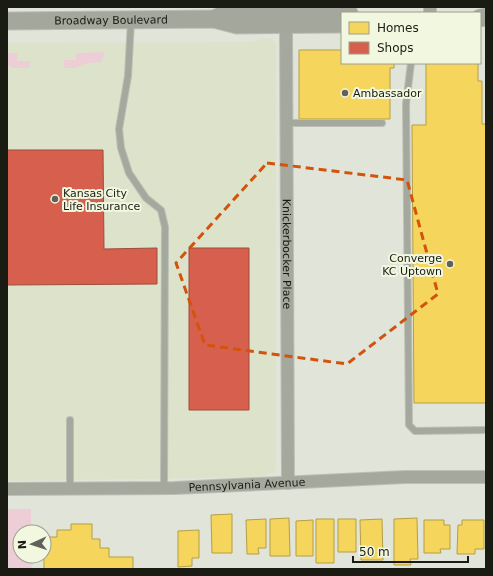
<svg xmlns="http://www.w3.org/2000/svg" width="493" height="576" viewBox="0 0 493 576" font-family="'DejaVu Sans',sans-serif">
  <rect width="100%" height="100%" fill="#e1e4d8"/>
  <path fill="#dde2cb" d="M260,38L272,39L276,45V468L274,472L262,477L7,481V43L254,42Z"/>
  <path fill="#edcdd6" d="M105,52L101,62L87,63L75,68H64V60H76V53Z
    M7,53H17V61H30V68H12L7,63Z
    M7,509H31V532H20V556H31L32,569H7Z"/>
  <path fill="#f6d55c" stroke="#b49e46" d="M299,50H342V63H394V68H390V119H299Z
    M426,63H478V81H482V124H486V403H414L412,125H426Z
    M232,514V553H212L211,515Z
    M289,518L290,556H270V519Z
    M417,518L418,559H410L411,565H394V519Z
    M266,519V548H258L259,554H247L246,520Z
    M316,519H334V563H316Z
    M338,519H356V552H338Z
    M382,519L383,560H361L360,520Z
    M313,520V556H296V521Z
    M424,520H444V525H450V549H440L441,553H424Z
    M462,520H484V549H475V554H457L458,525H462Z
    M71,524H92V539H100V548H109V557H133V569H44V537H57V530H71Z
    M199,530V558H192V566L178,567V531Z"/>
  <path fill="#d6604d" stroke="#9e4c3c" d="M7,150H103L104,249L157,248V284L7,285Z
    M189,248H249V410H189Z"/>
  <g fill="none" stroke-linecap="round" stroke-linejoin="round">
    <g stroke="#bcbfb6" stroke-width="8">
      <path id="lane" d="M131,21L128,76L119,129L121,148L129,173L146,198L161,210L165,227L164,488
        M411,63L406,104L409,425L415,431L486,430
        M287,123H382
        M70,488V420"/>
    </g>
    <g stroke="#bcbfb6" stroke-width="14">
      <g id="street">
        <path d="M430,7V13"/>
        <path id="s1" d="M286,25L288,483"/>
        <path id="s2" d="M7,489L175,488L405,477H486"/>
      </g>
    </g>
    <g stroke="#bcbfb6" stroke-width="19">
      <g id="secondary">
        <path d="M480,18L486,17"/>
        <path d="M214,19L226,13L237,11L338,10L349,13"/>
        <path id="s3" d="M7,21L214,19L237,25L342,24"/>
      </g>
    </g>
    <use href="#lane" stroke="#a5a89d" stroke-width="6"/>
    <use href="#street" stroke="#a5a89d" stroke-width="12"/>
    <use href="#secondary" stroke="#a4a79b" stroke-width="17"/>
  </g>
  <path fill="none" stroke="#d3530d" stroke-width="3" stroke-dasharray="8 5" stroke-linejoin="round" d="M267,163L407,180L438,294L347,364L205,345L176,263Z"/>
  <g fill="#606259" stroke="#f2f7df" stroke-width="1.5">
    <circle cx="345" cy="93" r="4"/>
    <circle cx="55" cy="199" r="4"/>
    <circle cx="450" cy="264" r="4"/>
  </g>
  <g text-anchor="middle" stroke-width="4" stroke-linejoin="round" paint-order="stroke">
    <g font-size="11" fill="#1a1c14" stroke="#f2f7df">
      <text dy="4" stroke="none"><textPath href="#s3" startOffset="104">Broadway Boulevard</textPath></text>
      <text dy="4" stroke="none"><textPath href="#s1" startOffset="229">Knickerbocker Place</textPath></text>
      <text dy="4" stroke="none"><textPath href="#s2" startOffset="240">Pennsylvania Avenue</textPath></text>
    </g>
    <g font-size="11" fill="#1a1c14" stroke="#f2f7df" text-anchor="start">
      <text x="353" y="97">Ambassador</text>
      <text x="63" y="197">Kansas City<tspan x="63" dy="13">Life Insurance</tspan></text>
      <text x="442" y="262" text-anchor="end">Converge<tspan x="442" dy="13">KC Uptown</tspan></text>
    </g>
  </g>
  <rect width="493" height="576" fill="none" stroke="#1a1c14" stroke-width="16"/>
  <rect x="341" y="12" width="140" height="52" fill="#f2f7df" stroke="#9c9f8e"/>
  <rect x="349" y="22" width="20" height="12" fill="#f6d55c" stroke="#9c9f8e"/>
  <text x="377" y="32" font-size="12" fill="#1a1c14">Homes</text>
  <rect x="349" y="42" width="20" height="12" fill="#d6604d" stroke="#9c9f8e"/>
  <text x="377" y="52" font-size="12" fill="#1a1c14">Shops</text>
  <g transform="translate(32 544) rotate(267)"><circle r="19" fill="#f2f7df" stroke="#9c9f8e"/>
  <path d="M0-3L7 15L0 10L-7 15Z" fill="#606259"/>
  <text y="-6" font-size="11" font-weight="bold" text-anchor="middle" fill="#1a1c14">N</text>
  </g>
  <path d="M353 556v6h115v-6" fill="none" stroke="#1a1c14" stroke-width="2"/>
  <text x="359" y="556" font-size="12" fill="#1a1c14" stroke="#f2f7df" stroke-width="3" paint-order="stroke">50 m</text>
</svg>
